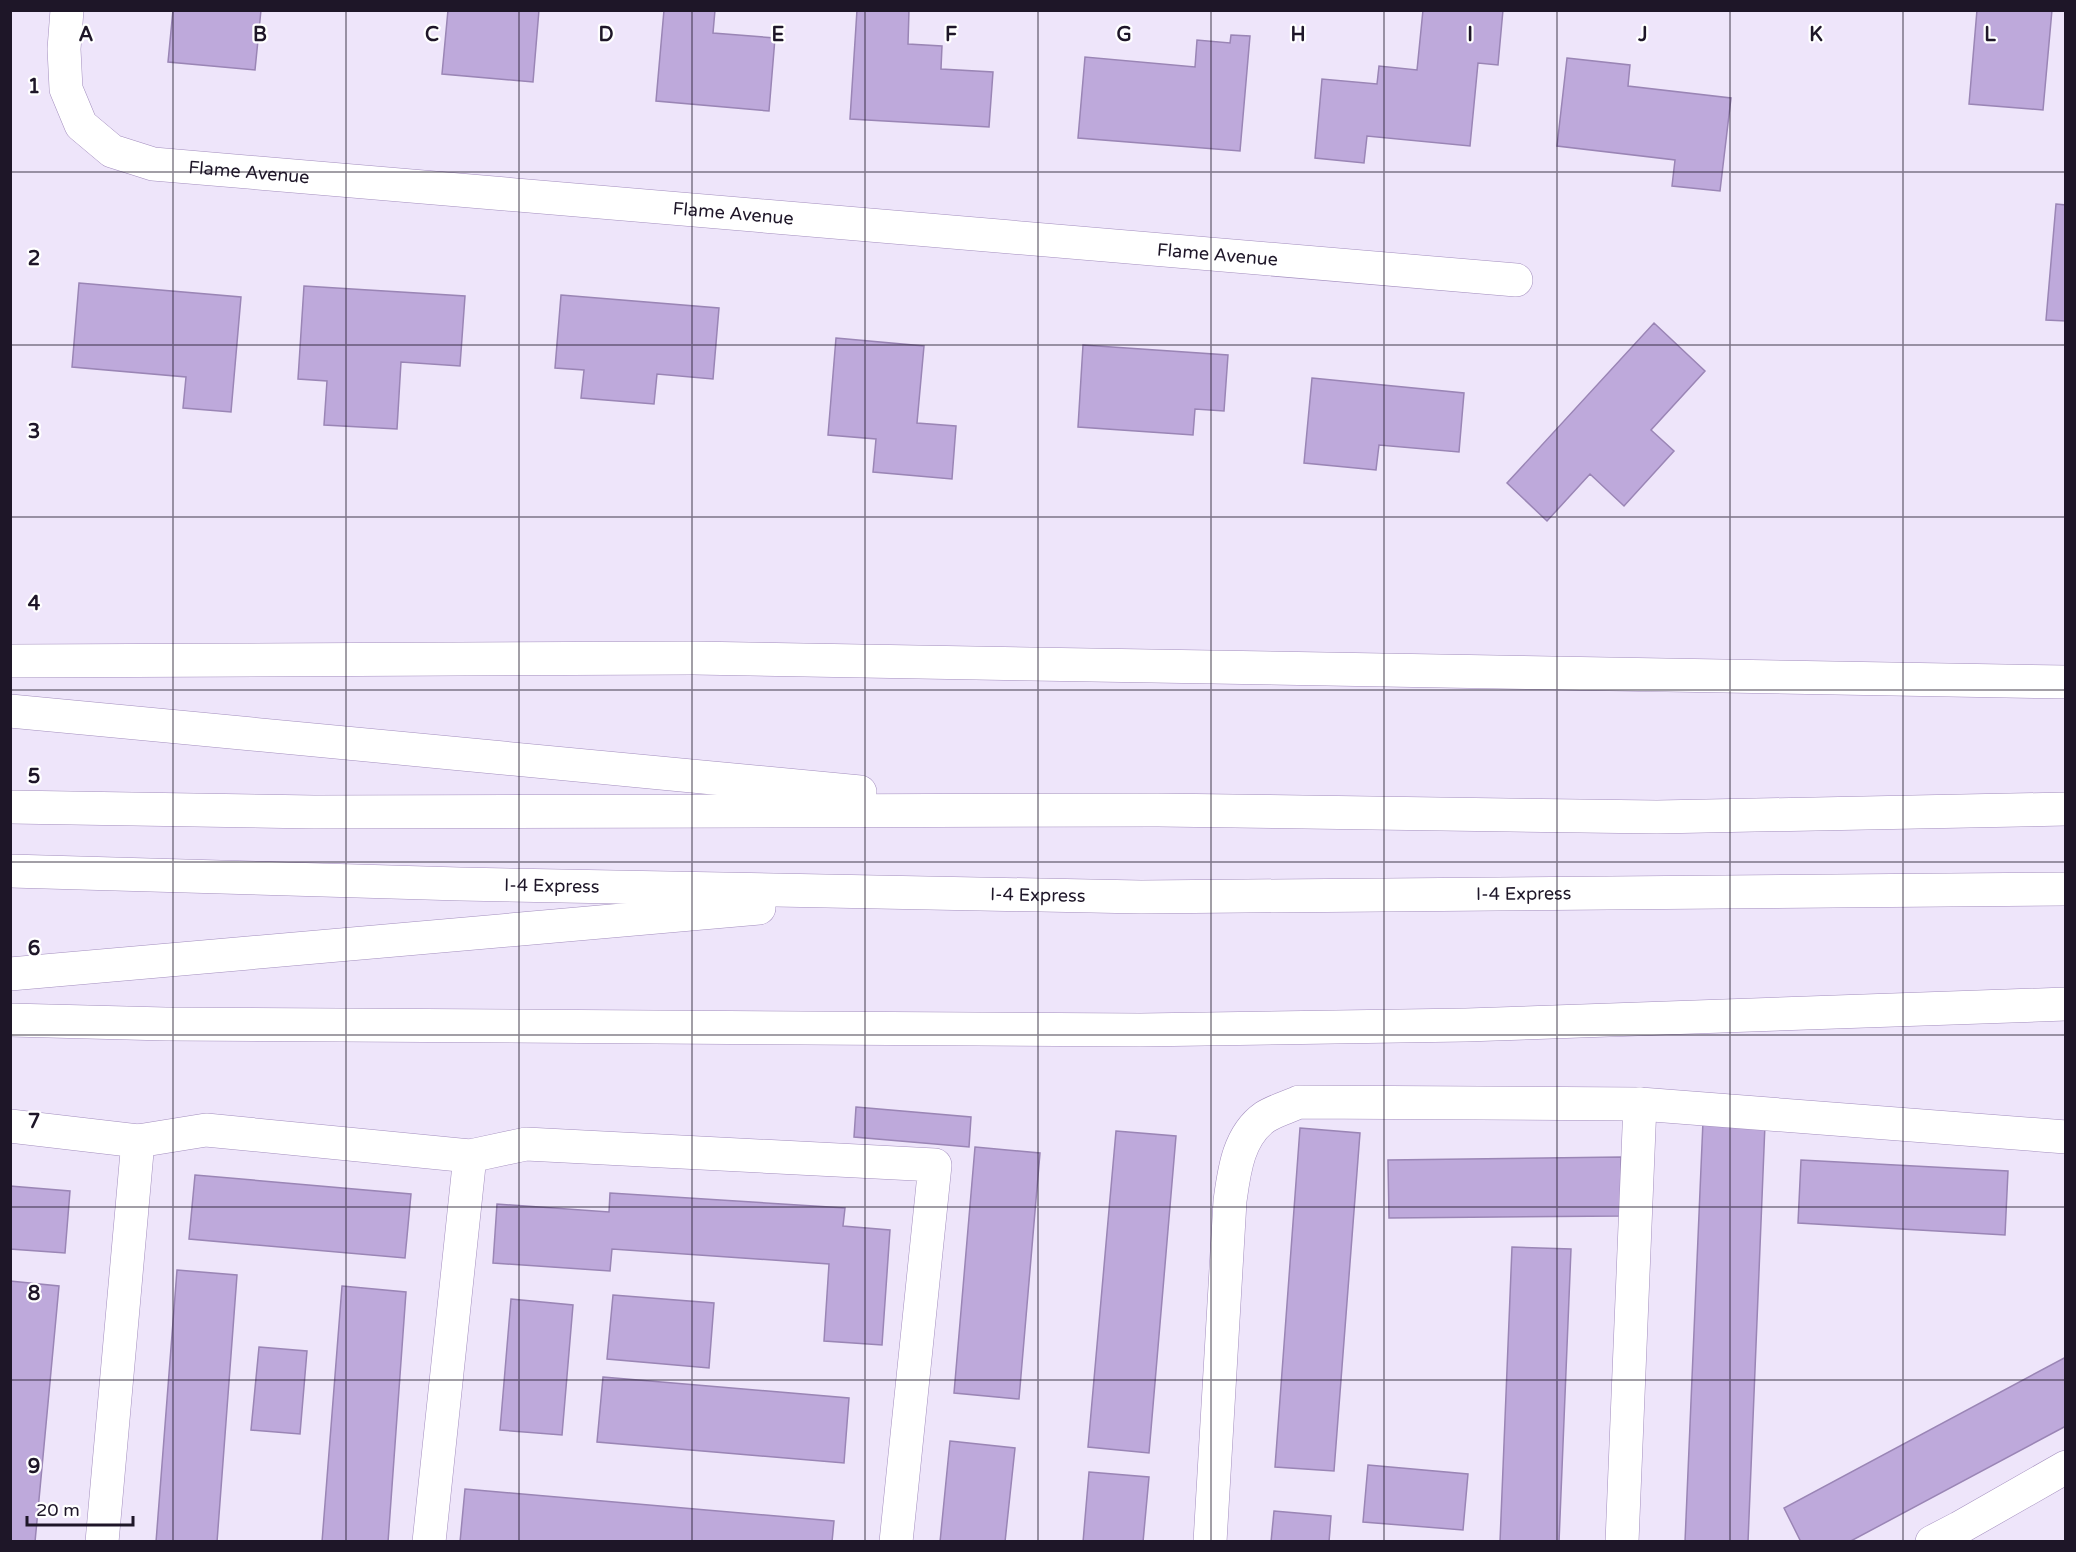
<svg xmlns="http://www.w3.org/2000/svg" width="2076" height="1552" viewBox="0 0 2076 1552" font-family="'Varela Round',sans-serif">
  <rect width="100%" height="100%" fill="#eee5fa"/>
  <path fill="#bea9db" stroke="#9a85b5" stroke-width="1.5" d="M173,10H261L255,70L168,62Z
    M448,10H539L533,82L442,74Z
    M664,10H715L713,33L775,38L769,111L656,101Z
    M857,10H909L908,44L942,46L941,69L993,72L989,127L850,119Z
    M1423,10H1503L1498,65L1478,63L1470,146L1367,136L1364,163L1315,158L1322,79L1377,84L1379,66L1417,70Z
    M1977,10H2052L2043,110L1969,104Z
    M1231,35L1250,36L1240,151L1078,138L1085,57L1195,67L1197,40L1230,43Z
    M1567,58L1630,65L1628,86L1731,98L1720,191L1672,186L1675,160L1557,146Z
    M2056,204L2066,205V321L2046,320Z
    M79,283L241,297L231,412L183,408L186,377L72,367Z
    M304,286L465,296L460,366L401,362L397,429L324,425L327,381L298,379Z
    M561,295L719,308L713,379L657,374L654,404L581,398L584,370L555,368Z
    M1654,323L1705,371L1651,430L1674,451L1624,506L1590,474L1547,521L1507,483Z
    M836,338L924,346L917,423L956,426L952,479L873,472L876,439L828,435Z
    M1083,345L1228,355L1224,411L1195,409L1193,435L1078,427Z
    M1312,378L1464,393L1459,452L1379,445L1376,470L1304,463Z
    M856,1107L971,1117L969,1147L854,1137Z
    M1703,1121L1765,1124L1748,1542H1685Z
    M1300,1128L1360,1133L1334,1471L1275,1467Z
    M1116,1131L1176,1136L1149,1453L1088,1447Z
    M975,1147L1040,1153L1019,1399L954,1393Z
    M1621,1157V1216L1389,1218L1388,1160Z
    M1801,1160L2008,1171L2005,1235L1798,1223Z
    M195,1175L411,1194L405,1258L189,1239Z
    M10,1186L70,1191L65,1253L10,1249Z
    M610,1193L845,1208L843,1226L890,1230L882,1345L824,1341L829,1264L612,1249L610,1271L493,1263L497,1204L609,1212Z
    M1512,1247L1571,1249L1559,1542H1500Z
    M177,1270L237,1275L217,1542H156Z
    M10,1281L59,1286L35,1542H10Z
    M342,1286L406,1292L388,1542H322Z
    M613,1295L714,1303L709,1368L607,1359Z
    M511,1299L573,1305L562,1435L500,1430Z
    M259,1347L307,1351L300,1434L251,1430Z
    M2066,1357V1426L1849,1542H1801L1784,1508Z
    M603,1377L849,1398L844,1463L597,1442Z
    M950,1441L1015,1448L1005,1542H940Z
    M1368,1465L1468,1474L1463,1530L1363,1522Z
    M1089,1472L1149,1477L1143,1542H1083Z
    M465,1489L834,1521L832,1542H460Z
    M1274,1511L1331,1516L1329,1542H1271Z"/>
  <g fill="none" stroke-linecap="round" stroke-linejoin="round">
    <g stroke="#a38ebe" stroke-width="34">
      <g id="minor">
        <path id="s1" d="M67,10L64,49L66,89L81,125L112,151L153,164L1516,280"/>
        <path d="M10,1126L138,1141L206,1130L470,1156L526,1144L935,1165L896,1542"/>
        <path d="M102,1542L138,1141"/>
        <path d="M429,1542L470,1156"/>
        <path d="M1210,1542L1230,1201C1234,1172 1238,1136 1265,1117C1274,1111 1288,1107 1299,1102L1640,1104L2066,1137"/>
        <path d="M1622,1542L1640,1104"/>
        <path d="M1932,1542L1959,1528L2066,1467"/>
      </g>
    </g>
    <g stroke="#a38ebe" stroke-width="34">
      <g id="highway">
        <path d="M10,661L693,658L2066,682"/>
        <path d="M10,711L860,792"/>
        <path d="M10,807L314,812L1158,810L1657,817L2066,809"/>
        <path id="s2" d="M10,871L460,884L1141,897L2066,889"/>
        <path d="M10,974L759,908"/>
        <path d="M10,1020L166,1024L1140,1030L1466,1025L2066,1004"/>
      </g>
    </g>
    <use href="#minor" stroke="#fff" stroke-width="33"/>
    <use href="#highway" stroke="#fff" stroke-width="33"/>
  </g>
  <path fill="none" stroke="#1e1628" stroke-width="1.5" stroke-opacity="0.55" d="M173,10V1542M346,10V1542M519,10V1542M692,10V1542M865,10V1542M1038,10V1542M1211,10V1542M1384,10V1542M1557,10V1542M1730,10V1542M1903,10V1542M10,172H2066M10,345H2066M10,517H2066M10,690H2066M10,862H2066M10,1035H2066M10,1207H2066M10,1380H2066"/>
  <g text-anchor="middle" stroke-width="4.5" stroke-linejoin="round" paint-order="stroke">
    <g font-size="18" fill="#1e1628" stroke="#fff">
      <text dy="6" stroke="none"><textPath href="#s1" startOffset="298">Flame Avenue</textPath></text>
      <text dy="6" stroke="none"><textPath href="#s1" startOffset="784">Flame Avenue</textPath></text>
      <text dy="6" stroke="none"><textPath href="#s1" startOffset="1270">Flame Avenue</textPath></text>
      <text dy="6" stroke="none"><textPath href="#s2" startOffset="542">I-4 Express</textPath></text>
      <text dy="6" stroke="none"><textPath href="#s2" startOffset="1514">I-4 Express</textPath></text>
      <text dy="6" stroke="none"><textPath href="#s2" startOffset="1028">I-4 Express</textPath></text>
    </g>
  </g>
  <g font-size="20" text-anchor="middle" font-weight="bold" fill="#1e1628" stroke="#fff" stroke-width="4.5" stroke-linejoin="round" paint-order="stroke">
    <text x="86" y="41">A</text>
    <text x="260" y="41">B</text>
    <text x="432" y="41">C</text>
    <text x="606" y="41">D</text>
    <text x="778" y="41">E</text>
    <text x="951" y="41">F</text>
    <text x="1124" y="41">G</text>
    <text x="1298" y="41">H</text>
    <text x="1470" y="41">I</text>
    <text x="1643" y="41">J</text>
    <text x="1816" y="41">K</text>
    <text x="1990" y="41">L</text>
    <text x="34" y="93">1</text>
    <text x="34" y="265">2</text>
    <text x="34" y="438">3</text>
    <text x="34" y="610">4</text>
    <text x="34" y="783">5</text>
    <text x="34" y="955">6</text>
    <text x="34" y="1128">7</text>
    <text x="34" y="1300">8</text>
    <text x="34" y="1473">9</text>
  </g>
  <rect width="2076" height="1552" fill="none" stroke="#1e1628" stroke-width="24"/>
  <path d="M27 1516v9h106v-9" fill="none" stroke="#1e1628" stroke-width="3"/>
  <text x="36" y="1516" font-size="18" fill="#1e1628" stroke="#ffffff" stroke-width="4.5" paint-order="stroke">20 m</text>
</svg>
